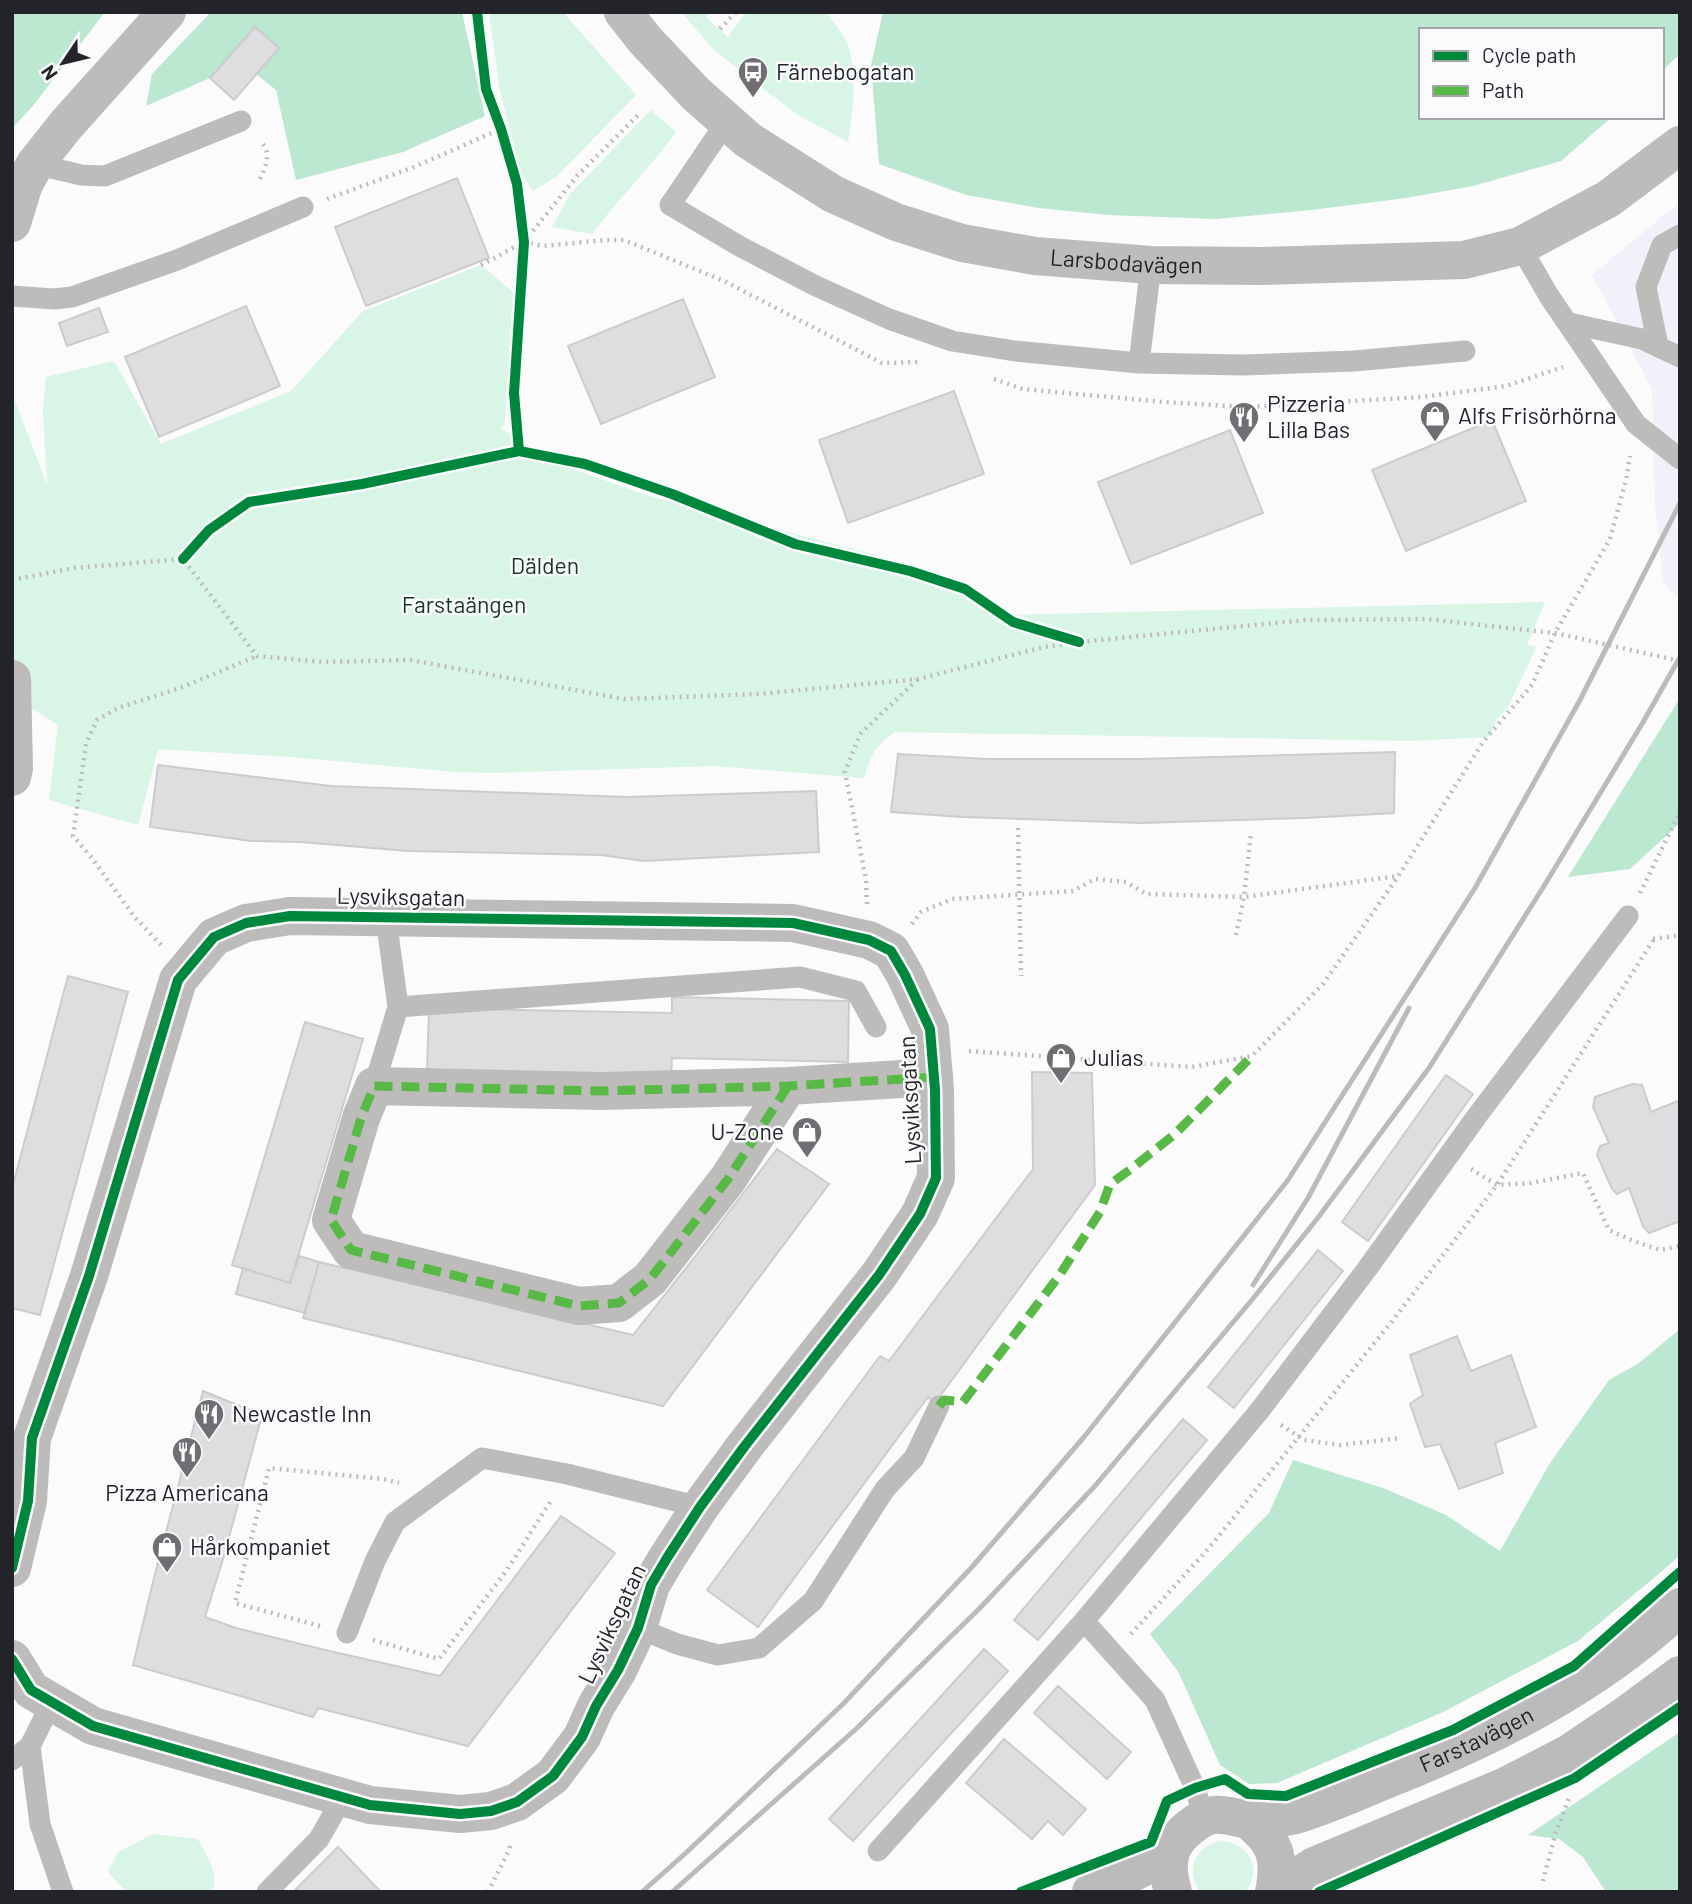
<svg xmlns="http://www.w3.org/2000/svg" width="1692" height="1904" viewBox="0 0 1692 1904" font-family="Barlow,sans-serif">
  <rect width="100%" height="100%" fill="#fbfbfc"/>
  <path fill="#f2f0f8" d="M1680,202V601L1663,581L1655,505L1652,389L1592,275Z"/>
  <path fill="#d8f5e5" d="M489,12H563L636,95L556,177L533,191L520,171L499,86Z
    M681,12H714L706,17L728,37L746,12H826C832,21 840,30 845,39C859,67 853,112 848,142L798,115L761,87L713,49Z
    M651,110L676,132C650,168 618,199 592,234L552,227L570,194Z
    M481,265L513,292L505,423L501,428L554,463L567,467L646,495L876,555L1007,615L1545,602L1527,645L1537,646L1507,709L1497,719L1489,737L1412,741L895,732C875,745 870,757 864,778L714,766L491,773L455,772L291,757L158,749L138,825L49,800L58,725L12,696V393L47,485L43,410L46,377L114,361L161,444L291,391L363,311Z
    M153,1834L198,1839C206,1855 220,1874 212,1892H126L108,1872L118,1852Z
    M1220,1841C1248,1842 1264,1868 1245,1892H1200C1185,1870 1194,1848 1220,1841Z"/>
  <path fill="#bce7d0" d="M12,12H105L32,107L12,128Z
    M211,12H462L485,116L403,152L296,180L276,90L256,74L279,48L255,27L210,78L146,106L152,74Z
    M883,12H1680V54L1662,71V30H1421V117H1612L1561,161L1473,186L1406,198L1311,210L1216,219L1108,215L1039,208L966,195L879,164L871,65Z
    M1680,698V823L1630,869L1568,877Z
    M1680,1329V1555L1667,1567L1578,1641L1443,1712L1277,1783L1249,1784L1220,1765L1179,1673L1150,1634L1269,1513L1293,1460L1383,1488L1446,1515L1500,1551L1550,1463L1609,1380L1639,1363Z
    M1680,1732V1892H1606L1583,1857L1559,1839L1528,1835Z"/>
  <path fill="#dedee1" stroke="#ccccce" stroke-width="2" d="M255,27L279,48L234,100L210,78Z
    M457,178L489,258L366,306L335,227Z
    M683,299L715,377L601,424L568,346Z
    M246,306L280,386L159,437L125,357Z
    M99,308L108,332L67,346L59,323Z
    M954,391L984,474L848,523L819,440Z
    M1492,420L1526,501L1406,551L1372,470Z
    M1230,430L1263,513L1131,564L1098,482Z
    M1395,752L1394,813L1305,818L1141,823L963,817L891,812L898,754L987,759H1141Z
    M158,765L331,786L626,797L816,791L819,852L644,861L601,855L408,851L301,842L251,841L150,827Z
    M68,976L128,992L40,1315L12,1308V1189Z
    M672,997L849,1001L848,1062L672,1058L671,1076L427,1071L429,1008L672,1013Z
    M305,1022L363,1039L290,1283L232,1265Z
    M1032,1072L1092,1073L1095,1185L935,1403L928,1397L758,1627L707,1590L880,1356L889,1361L1033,1169Z
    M1446,1075L1473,1094L1368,1241L1342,1222Z
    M1632,1084L1642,1085L1651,1112L1680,1100V1221L1649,1233L1643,1226L1629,1188L1617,1194L1612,1189L1597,1155L1600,1146L1609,1143L1593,1107L1595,1097Z
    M777,1149L829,1184L663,1406L303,1318L319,1262L633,1335L697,1254Z
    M1318,1250L1343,1271L1234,1408L1208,1387Z
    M299,1256L319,1262L305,1313L236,1294L243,1268L290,1283Z
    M1457,1336L1471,1371L1511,1355L1536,1427L1495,1443L1503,1473L1459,1489L1440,1444L1425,1447L1410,1404L1423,1395L1410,1355Z
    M203,1391L262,1415L224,1556L205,1617L236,1628L325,1650L440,1676L561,1516L615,1553L468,1746L318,1708L313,1717L133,1665L154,1578Z
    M1183,1419L1207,1440L1038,1640L1014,1620Z
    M984,1649L1008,1671L853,1841L829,1819Z
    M1058,1686L1131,1752L1107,1779L1034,1713Z
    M1004,1739L1086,1809L1063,1835L1048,1821L1032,1839L966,1783Z
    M338,1847L379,1890L377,1892H293Z"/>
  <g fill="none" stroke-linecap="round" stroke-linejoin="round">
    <path stroke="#bdbcbc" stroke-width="4.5" stroke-dasharray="2 5" stroke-linecap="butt" d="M720,29L736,12
      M260,179C266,166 272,153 261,142
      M327,199L414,167L501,129
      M524,242L543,246L605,240H624L724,281L882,363L922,362
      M481,265L524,242L577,176L639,114
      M994,379L1023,389L1163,402L1247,407L1422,397L1506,386L1563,367
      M12,580L74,568L183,559L257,656L324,662L410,660L624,699L759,694L918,679L1044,647L1079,642L1306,620L1426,619L1555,633L1680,661
      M1018,828L1021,976
      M1640,893L1680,812
      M867,904L866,880L845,772L860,734L917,680
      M912,924L921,912L952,899L1073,891L1095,879L1126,882L1146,894L1244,897L1398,876
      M1236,935L1244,897L1251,833
      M1653,939L1680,935
      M161,945L133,915L92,858L73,836L86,744L97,720L118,708L180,688L257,656
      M969,1051L1192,1067L1252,1056L1323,984L1399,875L1483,742L1532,685L1555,633L1610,539L1626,480L1630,456
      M1471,1169L1497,1185L1531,1183L1583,1173L1609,1230L1636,1242L1660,1250L1680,1246
      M1281,1425L1304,1440L1341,1445L1401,1438
      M320,1626L235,1603L269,1468L383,1479L399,1483
      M1131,1634L1209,1548L1393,1320L1497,1185L1654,939
      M373,1640L439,1659L507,1570L552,1499
      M1543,1881L1555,1835L1570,1795
      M488,1892L509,1850L511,1842"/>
    <path stroke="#bdbcbb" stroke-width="21" d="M727,121L670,205L741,247L816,286L889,319L952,341L1015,351L1139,363L1243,365L1354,361L1465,351
      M35,164L81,175L105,176L241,121
      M1520,246L1549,296L1636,424L1680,459
      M12,296L54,299L72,297L177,260L303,207
      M1569,323L1642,339L1680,357
      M1658,346L1646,287L1662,245L1680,235
      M1139,363L1151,265
      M386,918L398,1007L800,977L856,991L876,1027
      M374,1086L398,1007
      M1084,1621L1155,1700L1195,1788L1204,1818
      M638,1628L677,1644L718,1655L759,1648L813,1601L885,1489L914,1458L939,1406
      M347,1633L375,1561L395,1522L482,1458L567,1474L700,1507
      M30,1746L40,1824L63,1892
      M12,1760L30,1746L52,1702
      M878,1851L1084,1621L1260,1410L1367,1269L1477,1116L1628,916
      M267,1892L319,1839L343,1797"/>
    <g stroke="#bdbcbb" stroke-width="38">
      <path id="s1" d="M623,12L645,40L696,94L748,140L833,194L896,222L962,243L1035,256L1151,265L1261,266L1464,260L1520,246L1608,199L1680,145"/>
      <path d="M12,223L24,184L35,164L66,125L167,12"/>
      <path d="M12,679L14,769L12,777"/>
      <path d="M788,1086L728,1179L650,1279L619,1303L579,1306L351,1250L331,1220L361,1118L374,1086L602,1091L788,1086L934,1077"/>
      <path d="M12,1568L28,1501L32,1438L89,1276L178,980L214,937L246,923L290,916L793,923L869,940L891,951L905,975L930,1029L935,1090L936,1178L920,1214L879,1275L744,1447L700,1507L667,1558L651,1585L638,1628L618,1670L596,1706L582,1737L553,1776L517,1802L491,1811L460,1814L370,1805L93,1726L31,1690L12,1659"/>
    </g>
    <g stroke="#bcbbbb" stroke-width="38">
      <path d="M1248,1820C1275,1841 1281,1857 1274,1892"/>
      <path d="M1091,1892L1116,1881L1170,1854"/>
      <path id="s2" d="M1173,1892C1163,1858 1170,1839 1200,1820C1216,1810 1230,1817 1246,1819C1259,1821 1287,1818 1299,1814C1328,1805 1355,1793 1383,1781C1490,1739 1595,1687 1680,1607"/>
      <path d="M1275,1892L1314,1866L1506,1786L1568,1754L1626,1715L1680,1675"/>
    </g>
    <path stroke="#bcbbbc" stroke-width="5" d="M1253,1285L1308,1198L1409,1008
      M642,1892L688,1851L843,1704L972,1567L1084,1437L1288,1180L1475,888L1580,700L1680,503
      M672,1892L856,1729L980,1608L1094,1487L1251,1301L1317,1219L1429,1068L1544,886L1642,724L1680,657"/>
    <path stroke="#58b947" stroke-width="9" stroke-dasharray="18 9" stroke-linecap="butt" d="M788,1086L728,1179L650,1279L619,1303L579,1306L351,1250L331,1220L361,1118L374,1086L602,1091L788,1086L934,1077
      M939,1406L944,1400L963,1402L1059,1276L1100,1212L1110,1184L1131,1169L1175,1134L1252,1056"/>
    <g stroke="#fafbfd" stroke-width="15">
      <path id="cycleway" d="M477,12L486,89L501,129L517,184L524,242L514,393L519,451L585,464L672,494L795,544L910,571L965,589L1013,622L1079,642
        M183,559L209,530L249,502L362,484L519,451
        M12,1568L28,1501L32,1438L89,1276L178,980L214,937L246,923L290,916L793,923L869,940L891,951L905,975L930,1029L935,1090L936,1178L920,1214L879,1275L744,1447L700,1507L667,1558L651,1585L638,1628L618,1670L596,1706L582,1737L553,1776L517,1802L491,1811L460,1814L370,1805L93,1726L31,1690L12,1659
        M1021,1892L1151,1842L1167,1801L1195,1788L1225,1779L1248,1794L1286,1796L1453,1730L1574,1666L1680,1572
        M1319,1892L1575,1778L1680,1707"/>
    </g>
    <use href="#cycleway" stroke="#00873e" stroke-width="10"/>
  </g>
  <defs>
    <g id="bus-pin" transform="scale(1.575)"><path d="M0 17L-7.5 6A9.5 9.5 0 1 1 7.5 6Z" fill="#6f6f73" stroke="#fafbfd"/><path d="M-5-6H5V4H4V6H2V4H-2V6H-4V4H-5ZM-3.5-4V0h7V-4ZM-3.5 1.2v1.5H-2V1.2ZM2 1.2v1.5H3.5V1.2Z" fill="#fff"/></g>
    <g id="shop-pin" transform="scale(1.575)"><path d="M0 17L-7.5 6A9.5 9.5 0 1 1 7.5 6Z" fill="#6f6f73" stroke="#fafbfd"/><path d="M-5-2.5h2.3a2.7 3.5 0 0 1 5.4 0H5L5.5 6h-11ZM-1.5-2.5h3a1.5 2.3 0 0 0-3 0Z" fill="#fff"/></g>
    <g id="restaurant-pin" transform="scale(1.575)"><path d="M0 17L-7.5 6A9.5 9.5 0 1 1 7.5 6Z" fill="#6f6f73" stroke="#fafbfd"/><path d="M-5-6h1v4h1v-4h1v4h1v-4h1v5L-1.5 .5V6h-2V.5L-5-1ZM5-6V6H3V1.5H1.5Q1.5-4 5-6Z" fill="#fff"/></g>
  </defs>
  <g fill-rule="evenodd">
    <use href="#bus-pin" x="753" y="72"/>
    <use href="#shop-pin" x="1435" y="416"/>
    <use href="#restaurant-pin" x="1244" y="417"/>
    <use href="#shop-pin" x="1061" y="1058"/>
    <use href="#shop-pin" x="807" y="1132"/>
    <use href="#restaurant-pin" x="209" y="1414"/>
    <use href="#restaurant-pin" x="187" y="1452"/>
    <use href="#shop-pin" x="167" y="1547"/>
  </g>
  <g text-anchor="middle" stroke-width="5" stroke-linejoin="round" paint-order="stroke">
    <g font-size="23" fill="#232429" stroke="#fafbfd" text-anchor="start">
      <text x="776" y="80">Färnebogatan</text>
      <text x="1267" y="412">Pizzeria<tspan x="1267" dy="26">Lilla Bas</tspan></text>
      <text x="1458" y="424">Alfs Frisörhörna</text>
      <text x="1084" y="1066">Julias</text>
      <text x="784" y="1140" text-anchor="end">U-Zone</text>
      <text x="232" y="1422">Newcastle Inn</text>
      <text x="187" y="1501" text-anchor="middle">Pizza Americana</text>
      <text x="190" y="1555">Hårkompaniet</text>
    </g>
    <g font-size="23" fill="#232429" stroke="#fafbfd">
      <text dy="8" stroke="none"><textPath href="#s1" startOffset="584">Larsbodavägen</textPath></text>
      <text transform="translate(401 897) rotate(1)" y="8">Lysviksgatan</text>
      <text transform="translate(910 1100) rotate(-93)" y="8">Lysviksgatan</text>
      <text transform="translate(612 1624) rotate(-65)" y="8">Lysviksgatan</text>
      <text dy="8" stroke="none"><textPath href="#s2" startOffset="378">Farstavägen</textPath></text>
    </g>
    <g font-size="23" fill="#143725" stroke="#fafbfd">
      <text x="545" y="574">Dälden</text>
      <text x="464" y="613">Farstaängen</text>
    </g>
  </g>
  <rect width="1692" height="1904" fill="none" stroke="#232429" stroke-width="28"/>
  <rect x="1419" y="28" width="245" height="91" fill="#fafbfd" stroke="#a4a5a8" stroke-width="2"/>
  <rect x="1433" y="51" width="35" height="10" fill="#00873e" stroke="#a4a5a8" stroke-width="2"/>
  <text x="1482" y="63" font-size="21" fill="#232429">Cycle path</text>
  <rect x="1433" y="86" width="35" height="10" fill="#58b947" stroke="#a4a5a8" stroke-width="2"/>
  <text x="1482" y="98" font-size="21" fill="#232429">Path</text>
  <g transform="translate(63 63) rotate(235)" stroke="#fafbfd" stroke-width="5" paint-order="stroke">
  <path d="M0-5L12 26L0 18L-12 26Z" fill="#232429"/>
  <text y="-10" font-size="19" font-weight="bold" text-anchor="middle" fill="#232429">N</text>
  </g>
</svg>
